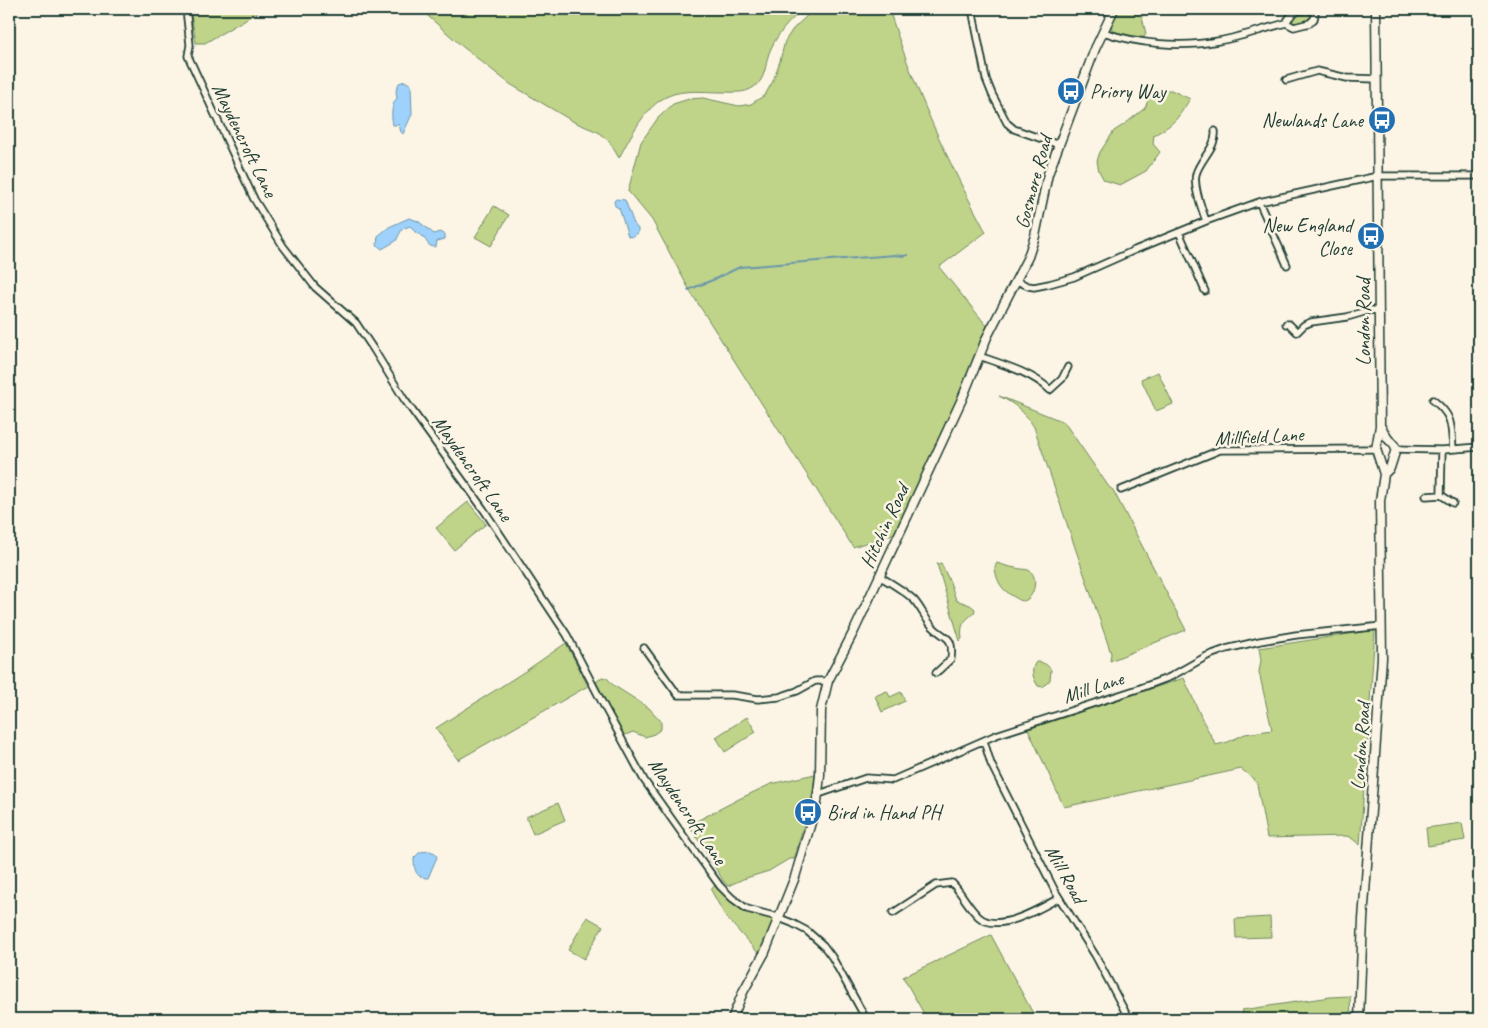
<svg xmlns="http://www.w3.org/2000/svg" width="1488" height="1028" viewBox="0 0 1488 1028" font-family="Caveat,sans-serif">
  <rect width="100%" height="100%" fill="#fcf5e5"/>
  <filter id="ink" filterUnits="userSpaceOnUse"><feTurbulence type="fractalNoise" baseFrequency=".02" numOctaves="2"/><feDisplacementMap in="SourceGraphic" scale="10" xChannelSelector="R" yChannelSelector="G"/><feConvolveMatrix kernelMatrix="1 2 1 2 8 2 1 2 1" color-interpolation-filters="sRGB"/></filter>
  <g filter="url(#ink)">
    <path fill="#bfd489" stroke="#6f885e" d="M190,9H263L205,43H196Z
      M420,9H804C790,19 775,37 769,53C765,65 766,79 754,87C744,94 733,92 721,92C704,92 684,89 668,96C646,105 630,137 619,158L609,141L598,132L574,122L510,84L463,47Z
      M814,9H889C913,86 948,162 986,232L939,267L987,326L961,395L896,533L853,547L690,291L652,220L628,191L641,142L658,118L673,104L689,99L703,98L739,106L751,104L765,95L773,81L780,61L785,41L793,29Z
      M1118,9H1140L1146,34L1143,38L1117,34L1112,30L1111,22Z
      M1306,12L1311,13L1313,16L1311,20L1295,25L1290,22L1293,15Z
      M1152,90H1171L1190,99C1177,119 1176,123 1154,135L1153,144L1160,152L1146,171L1120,185L1104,180L1099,171L1097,161L1100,152L1114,131L1125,124L1145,108Z
      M494,206L509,215L491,246L475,237Z
      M1158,372L1173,404L1156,411L1141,379Z
      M999,396L1064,422L1109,487L1113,490L1186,630L1110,661L1111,653L1034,427C1025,412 1015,404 999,396Z
      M468,502L486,524L454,550L436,528Z
      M941,563L950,582L956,600L970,605L975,609L974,613C964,621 960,624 962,639L960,641L937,564Z
      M997,563C1003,565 1009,567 1016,568C1019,569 1024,569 1028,570C1039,574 1035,596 1026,600C1023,602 1019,600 1016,598C1005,592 999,586 996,574C995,569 994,568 997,563Z
      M1375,630L1360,845L1350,837L1346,836L1267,838L1257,784L1253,778L1241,769L1064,807L1028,729L1184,678L1203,721L1216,745L1228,742L1245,734L1272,730L1259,672L1261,660L1259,648Z
      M566,643L588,686L458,760L436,728L527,670Z
      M1036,662C1043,662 1047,664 1051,670L1050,680L1043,687L1038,686C1033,678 1030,670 1036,662Z
      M602,677L607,678L613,685L649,708L661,721V729L654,734L645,737L633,732L623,736L596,682Z
      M887,691L890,697L901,692L905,701L882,712L875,696Z
      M747,717L756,732L725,752L716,737Z
      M815,774L813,793L794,859H789L769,871L743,879L728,886L724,882L689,825L739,799L771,784Z
      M558,803L565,820L533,834L526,817Z
      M1462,823L1465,840L1428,846L1426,828Z
      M715,885L737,905L749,911L774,919L759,954L725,916L711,890Z
      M587,917L603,926L584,959L568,950Z
      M1270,917L1271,937L1236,938L1235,919Z
      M991,935L1036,1019H927L903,977Z
      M1350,996L1351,1019H1244L1242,1010L1330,997Z"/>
    <path fill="#9ed1fb" stroke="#6b96ab" d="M405,81L411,85L412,114L403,134L401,132L399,125H393C391,116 391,105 397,98L396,91L399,83Z
      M616,199L625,200L634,224L638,229V233L632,237L628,236L619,208L615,206L614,201Z
      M409,218L418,221L434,234L439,232L445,234V239L437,241L436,247C427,247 428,242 423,237C418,231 421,237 415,232C413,230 412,227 410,226L402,229L396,241L382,249L377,245L378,236L389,227Z
      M430,851L435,853L437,857L428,878C415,878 414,869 414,858L420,852Z"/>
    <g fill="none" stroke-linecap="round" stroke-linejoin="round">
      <path stroke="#6b96ab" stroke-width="2" d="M688,290L715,279L740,267L895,255L904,256L908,255"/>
      <g stroke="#1f3d34" stroke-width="9">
        <path id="street" d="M186,9L190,45L188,56L254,199L283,246L315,287L356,323L374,350L404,399L484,510L567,635L605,708L644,780L688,842L720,886L732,898L747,909L774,916L792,923L807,931L823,945L832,957L866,1019
          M972,9L986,79L992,94L1007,123L1014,129L1059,145
          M1103,32C1138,44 1181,48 1218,41C1241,37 1263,29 1286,23C1291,13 1299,8 1311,10L1315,14L1314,19L1310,23L1294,27L1286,23
          M1286,80L1317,71L1347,78L1377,79
          M1259,202L1287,265
          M1206,221C1202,209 1193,187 1196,174C1200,159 1217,147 1215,131
          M1179,232L1205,291
          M1017,281L1028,286L1034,287L1049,284L1074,277L1135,250L1206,221L1259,202L1378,176H1479
          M1286,324H1289L1297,332L1304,325L1311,322L1347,317L1371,310L1379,311
          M979,356C1002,364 1033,373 1050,390L1062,379L1068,367
          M1433,400C1453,416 1451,424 1453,449
          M1396,449L1442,450L1479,447
          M1442,450L1441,495L1453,503
          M1121,490L1220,450L1376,449
          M1426,496L1441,495
          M879,576C891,583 904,590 914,600C921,608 925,618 932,626C945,640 954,634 951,659L936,673
          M644,648L678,695H732L758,699L779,697L797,691L815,681H828
          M984,741L991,764L1055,891L1095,955L1129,1019
          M819,794L866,778L893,780L996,735L1138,689L1170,677L1207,656L1226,649L1260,641L1296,635L1382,626
          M893,913L936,885L952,883C962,893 968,907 979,917C998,934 1041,908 1059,898"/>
      </g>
      <g stroke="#1f3d34" stroke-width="11">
        <path id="secondary" d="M1380,426C1384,430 1385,436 1389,440C1392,443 1394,443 1396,449L1390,468L1384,474
          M732,1019L743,992L765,952L795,877L817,802L820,775L821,710L828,681L854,631L962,399L987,337L1028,257L1035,236L1048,174L1095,49L1114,9
          M1359,1019L1363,920L1382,658L1380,501L1384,474L1376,449L1380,426L1376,9"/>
      </g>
      <use href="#street" stroke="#fcf5e5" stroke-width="5.5"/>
      <use href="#secondary" stroke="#fcf5e5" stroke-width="8"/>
    </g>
  </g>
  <defs>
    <g id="bus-disc" transform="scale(1.4375)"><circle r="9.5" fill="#1f6fb2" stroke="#fcf5e5"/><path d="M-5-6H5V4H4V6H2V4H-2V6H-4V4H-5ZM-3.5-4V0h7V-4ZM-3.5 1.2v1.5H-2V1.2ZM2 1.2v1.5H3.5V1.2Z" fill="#fff"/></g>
  </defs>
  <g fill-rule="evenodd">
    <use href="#bus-disc" x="1071" y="91"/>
    <use href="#bus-disc" x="1382" y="120"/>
    <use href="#bus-disc" x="1371" y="236"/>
    <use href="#bus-disc" x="808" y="812"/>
  </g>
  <g text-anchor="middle" stroke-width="5" stroke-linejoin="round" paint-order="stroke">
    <g font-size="20" fill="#1f3d34" stroke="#fcf5e5" text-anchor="start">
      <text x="1090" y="98">Priory Way</text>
      <text x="1363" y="127" text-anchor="end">Newlands Lane</text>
      <text x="1352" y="232" text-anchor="end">New England<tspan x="1352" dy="23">Close</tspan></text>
      <text x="827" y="819">Bird in Hand PH</text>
    </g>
    <g font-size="20" fill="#1f3d34" stroke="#fcf5e5">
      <text transform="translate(245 140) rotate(64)" y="7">Maydencroft Lane</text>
      <text transform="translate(1033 182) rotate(-75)" y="7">Gosmore Road</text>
      <text transform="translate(1363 322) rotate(-90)" y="7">London Road</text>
      <text transform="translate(1259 436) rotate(-3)" y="7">Millfield Lane</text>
      <text transform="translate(473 468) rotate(55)" y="7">Maydencroft Lane</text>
      <text transform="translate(884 526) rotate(-65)" y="7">Hitchin Road</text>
      <text transform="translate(1093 687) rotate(-18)" y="7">Mill Lane</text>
      <text transform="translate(1360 746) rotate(-86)" y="7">London Road</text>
      <text transform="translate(688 811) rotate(56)" y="7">Maydencroft Lane</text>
      <text transform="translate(1066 874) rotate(61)" y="7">Mill Road</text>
    </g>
  </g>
  <rect width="1488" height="1028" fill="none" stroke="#fcf5e5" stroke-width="30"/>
  <rect x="15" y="15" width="1458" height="998" fill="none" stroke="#1f3d34" stroke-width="2" filter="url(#ink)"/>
</svg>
